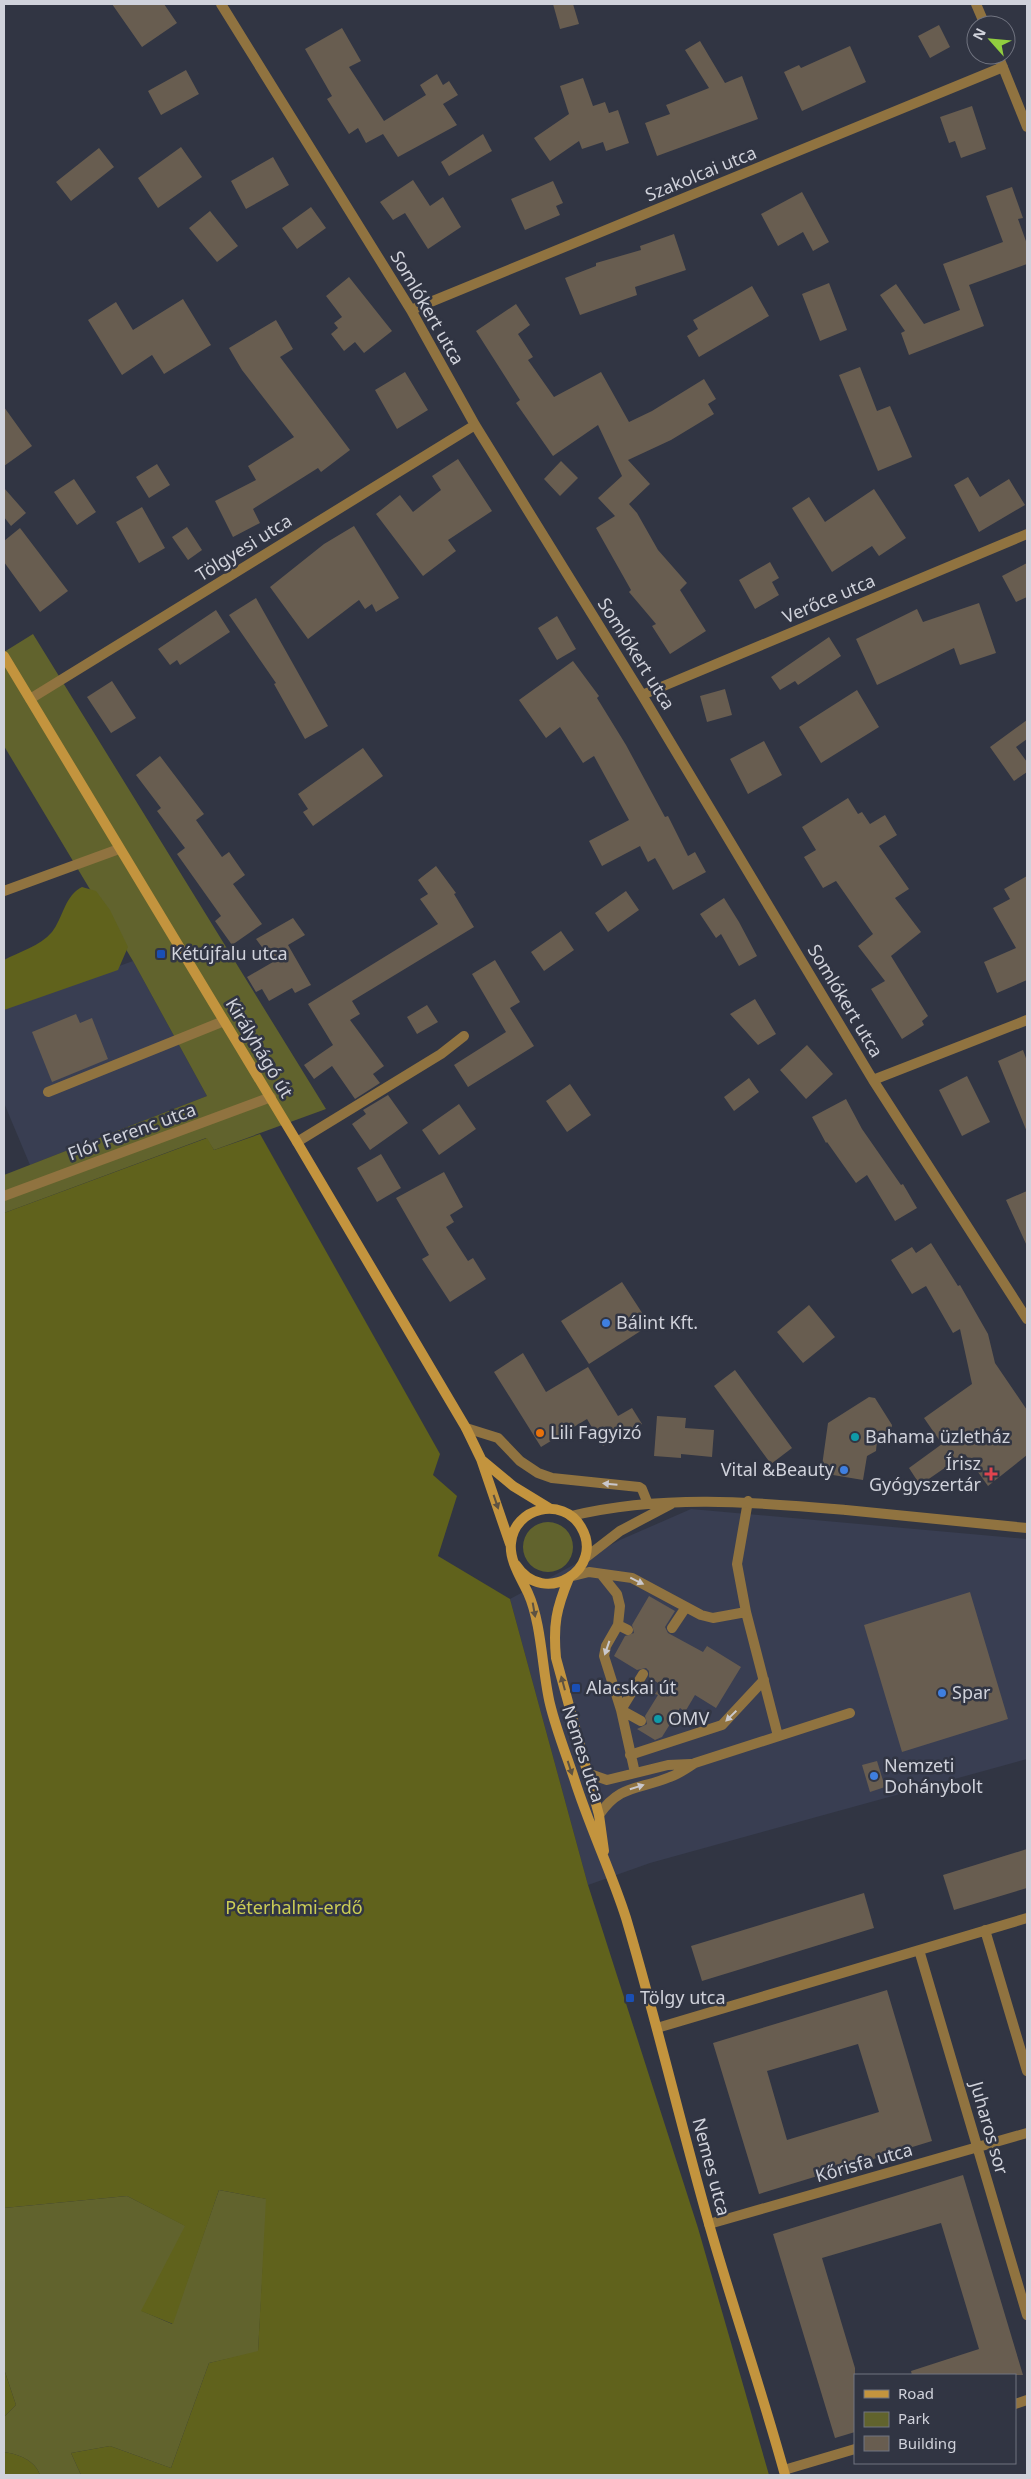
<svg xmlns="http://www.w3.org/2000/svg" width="1031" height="2479" viewBox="0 0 1031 2479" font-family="'Noto Sans',sans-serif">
  <rect width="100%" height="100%" fill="#313543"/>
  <path fill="#393e52" d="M133,961L207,1096L30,1165L4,1103V1008Z
    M691,1509L1027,1539V1759L650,1863L588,1885L510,1599L620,1540Z"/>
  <path fill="#61632d" d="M33,634L326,1109L214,1150L206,1138L4,1213V1175L207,1096L133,961L4,746V652Z
    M523 1547a25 25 0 1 1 50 0a25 25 0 1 1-50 0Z
    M219,2190L267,2199L258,2352L209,2363L171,2468L110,2446L71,2453L81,2475H40C35,2460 18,2454 4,2452V2417L16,2405L4,2369V2208L127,2196L186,2226L142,2311L172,2324Z"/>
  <path fill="#60621c" d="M82,887L96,891L110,910L128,947L118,970L4,1010V960C19,952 40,946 52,932C63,918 65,895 82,887Z
    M260,1134L440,1454L433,1475L457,1496L438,1556L510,1599L588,1885L698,2228L769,2475H81L71,2453L110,2446L171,2468L209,2363L258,2351L266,2199L219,2190L173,2324L141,2311L185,2226L127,2196L4,2208V1213L207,1138L214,1150Z
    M4,2369L16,2405L4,2417Z
    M4,2452C18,2454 35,2460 40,2475H4Z"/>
  <path fill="#685d50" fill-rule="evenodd" d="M112,4H164L177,23L142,47Z
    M553,4H573L579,24L560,29Z
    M939,25L950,47L930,58L918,36Z
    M342,28L361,61L349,67L384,121L426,95L420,85L437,74L443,85L449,81L458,95L443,104L457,125L398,157L383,134L366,143L358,128L349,134L327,99L332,96L305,49Z
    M700,41L725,83L742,76L758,119L657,156L645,123L670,114L666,105L709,88L685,50Z
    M850,46L866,82L802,111L784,72L799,65L801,68Z
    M186,70L199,94L161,115L148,91Z
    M583,78L593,106L605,102L609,113L618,110L629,143L606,151L603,142L582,149L579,141L550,161L534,138L569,114L560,86Z
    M972,106L986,149L961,158L955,141L949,143L940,117Z
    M483,134L492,151L449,176L441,162Z
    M181,147L202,177L158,208L138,178Z
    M99,148L114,167L71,201L56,182Z
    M273,157L289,185L246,209L231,181Z
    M413,180L430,206L443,197L461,227L428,249L405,213L393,220L380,202Z
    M553,181L563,203L556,206L560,215L525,230L511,199Z
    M1012,187L1023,218L1018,219L1027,244V264L969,285L984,326L909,355L901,333L905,331L880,295L896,284L924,324L960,310L943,264L1003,242L986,196Z
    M802,192L829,242L813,251L803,232L778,246L761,214Z
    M311,207L326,228L297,249L282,228Z
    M210,211L238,246L217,262L189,228Z
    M674,234L686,270L635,287L637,295L580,315L565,278L596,266V263L641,250L640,246Z
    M349,277L392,331L364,353L355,342L344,351L331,334L338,328L334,323L342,317L326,296Z
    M829,283L847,330L820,341L802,294Z
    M752,286L769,316L699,357L687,336L698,329L693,320Z
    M183,299L211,345L164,374L152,355L122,375L88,320L116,302L133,330Z
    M516,304L530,325L518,334L533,357L528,360L554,397L601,372L629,422L652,411L704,379L716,399L708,404L714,414L671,440L628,460L650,484L629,504L637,513L658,550L687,583L680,590L706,631L670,654L652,626L656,624L629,592L631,590L596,528L615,516L598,498L622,476L598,425L553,456L516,403L520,400L476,331Z
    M276,320L293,349L280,357L350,450L321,472L318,468L253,509L260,523L233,537L215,501L256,480L248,466L294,437L242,370L229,348Z
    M860,367L877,411L890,406L912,457L878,471L839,375Z
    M405,372L428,410L397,429L375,390Z
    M4,407L32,446L4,466Z
    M458,459L492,511L448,540L456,551L423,576L376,514L400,495L413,512L441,490L432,476Z
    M561,461L578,478L560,496L544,479Z
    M157,464L170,485L149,498L136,477Z
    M968,477L980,497L1009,479L1025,505L979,532L954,485Z
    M74,479L96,512L77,525L54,492Z
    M4,488L26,513L11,526L4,517Z
    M874,489L906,538L879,556L872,546L832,572L792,508L809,497L825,522Z
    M142,507L165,548L139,563L116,522Z
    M354,526L399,598L376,612L372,604L365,609L359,600L308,639L270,587L324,544Z
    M187,527L202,550L188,560L172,537Z
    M20,528L68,591L40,612L4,562V541Z
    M770,562L779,578L772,582L779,595L755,609L739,580Z
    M1027,563V597L1016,602L1002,576Z
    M256,598L328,726L305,739L274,684L276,683L229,615Z
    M979,603L996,653L960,665L954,648L877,685L856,639L917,609L923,622Z
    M216,610L230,632L180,665L177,660L170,665L158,649Z
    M557,616L576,649L557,660L538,628Z
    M829,637L841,656L798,685L795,681L780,690L771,677Z
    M573,661L599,696L597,698L626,745L665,817L668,816L688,856L695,852L706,872L673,890L655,858L648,862L640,846L602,866L589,841L629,820L594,756L583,763L560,727L546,738L519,700Z
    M112,681L136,718L111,733L87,697Z
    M725,689L732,715L707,722L700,696Z
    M857,690L879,727L821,763L799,727Z
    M1027,720V739L1016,747L1027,762V772L1014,781L990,747Z
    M764,741L782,775L748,794L730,759Z
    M363,748L383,776L313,826L303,812L308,809L298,794Z
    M160,756L204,814L196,820L222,857L229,852L245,875L233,884L262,924L232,945L215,921L221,916L177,854L185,848L157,811L161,808L136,775Z
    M848,798L858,814L862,812L870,824L885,815L897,835L879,846L909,889L895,898L921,932L891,956L928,1016L922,1021L924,1025L902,1039L871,989L885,981L858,946L873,934L836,881L823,888L804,857L816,850L802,827Z
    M436,866L456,893L454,894L474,927L352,1001L360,1014L350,1020L384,1066L373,1074L380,1083L355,1099L332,1066L314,1079L304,1065L333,1045L308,1004L438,924L420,899L428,894L418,880Z
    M1027,876V980L997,993L984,962L1016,948L993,908L1010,899L1004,889Z
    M626,891L639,910L608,932L595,913Z
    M724,898L739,922L757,956L739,966L721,934L716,938L700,914Z
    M293,918L305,935L288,945L311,985L295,993L292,988L269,1001L262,989L256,992L247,977L273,962L256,939Z
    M561,931L574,950L544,971L531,952Z
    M495,960L520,1002L510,1008L534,1046L468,1087L454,1065L506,1032L472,974Z
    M755,999L776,1034L758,1045L730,1014Z
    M427,1005L438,1022L417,1034L407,1017Z
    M76,1014L80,1023L92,1018L108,1059L52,1082L32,1032Z
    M807,1045L833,1074L806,1099L780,1070Z
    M1023,1050L1027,1061V1132L998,1061Z
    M967,1076L990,1122L962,1136L939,1090Z
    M749,1078L759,1092L734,1111L724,1097Z
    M570,1084L591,1115L567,1132L546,1101Z
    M388,1095L408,1123L370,1150L352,1124L366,1114L363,1110Z
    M846,1099L862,1129L901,1185L903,1184L917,1208L895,1221L867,1175L856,1183L827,1142L826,1143L812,1117Z
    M459,1104L476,1129L439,1155L422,1130Z
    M381,1154L401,1188L377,1202L357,1168Z
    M444,1172L463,1207L450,1215L454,1222L446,1227L468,1261L473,1258L486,1279L450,1302L422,1259L429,1255L396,1198Z
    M1027,1191V1246L1006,1200Z
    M931,1243L958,1286L960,1285L988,1334L995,1363L1027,1410V1455L988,1486L965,1454L920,1485L909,1468L942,1444L924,1418L972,1384L960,1329L953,1333L926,1286L912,1294L891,1260L912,1247L916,1253Z
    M622,1282L650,1325L589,1364L561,1321Z
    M809,1305L835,1337L803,1363L777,1332Z
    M523,1353L546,1392L588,1367L618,1416L632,1408L642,1424L603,1446L587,1419L541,1447L494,1372Z
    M735,1370L792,1448L771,1464L714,1386Z
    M869,1397L875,1398L892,1425L891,1432L877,1441L876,1451L867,1456L863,1480L821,1473L828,1423Z
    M657,1416L686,1418L685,1428L714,1430L712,1457L681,1454V1458L654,1456Z
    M970,1592L1008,1719L902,1752L864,1625Z
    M649,1596L675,1611L665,1627L668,1633L703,1652L707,1646L741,1667L716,1708L695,1695L685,1712L680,1708L662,1737L655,1740L637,1729L647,1724L645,1716L658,1695L655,1694L661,1685L649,1677V1671L646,1668L637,1670L614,1656L625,1636L634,1633L632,1625Z
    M877,1761L885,1787L870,1792L862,1765Z
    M1027,1849V1888L954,1910L943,1875Z
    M864,1893L874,1928L702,1981L691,1946Z
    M887,1990L932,2141L759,2194L713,2043ZM858,2044L879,2112L787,2140L767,2071Z
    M963,2175L1023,2375H912L911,2371L979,2349L941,2223L822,2258L855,2368V2432L835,2438L773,2234Z"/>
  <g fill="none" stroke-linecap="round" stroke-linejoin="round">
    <path stroke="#907340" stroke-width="10" d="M48,1092L224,1021
      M297,1142L441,1054L464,1036
      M466,1428L498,1438L520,1461L538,1473L552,1478L639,1487L642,1489L648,1504
      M748,1501L737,1564L746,1612L778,1736
      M601,1574L617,1594L620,1606L618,1625L606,1646L604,1656L621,1710L635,1773
      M573,1576L589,1572L632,1578L701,1615L713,1618L746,1612
      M618,1625L628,1630
      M672,1628L686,1607
      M641,1721L621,1710L643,1674
      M630,1755L722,1725L764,1680
      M587,1773L607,1780L668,1765L691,1764
      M599,1815C620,1784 639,1790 670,1777C679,1774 687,1768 695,1763L850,1713"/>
    <path stroke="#907340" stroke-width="10" d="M221,4L411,310L475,425L642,695L873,1080L1027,1319
      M976,4L985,25
      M998,55L1027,127
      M411,310L1003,67
      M642,695L1027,534
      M30,699L475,425
      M4,891L119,849
      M873,1080L1027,1020
      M4,1196L271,1097
      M571,1516C663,1494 753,1502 846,1510C906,1516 967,1522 1027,1528
      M585,1558L620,1531L671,1504
      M985,1930L1027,2071
      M919,1950L1027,2315
      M657,2028L1027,1918
      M709,2224L1027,2133
      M1015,2404L1027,2400
      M784,2470L855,2449"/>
    <path stroke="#c3943e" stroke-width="10" d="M4,656L297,1142L466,1428L481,1459L510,1544
      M483,1461L513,1486L549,1508
      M516,1565C544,1608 606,1569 581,1527C563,1496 514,1507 511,1543C509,1560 521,1578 528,1593C542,1624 542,1671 550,1704C556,1729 566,1754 574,1778C589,1826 611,1871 626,1918C656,2019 680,2122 709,2224C733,2308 762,2391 785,2475
      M569,1578C556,1609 553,1625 556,1658L599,1815L604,1851"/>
  </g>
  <defs><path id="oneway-solid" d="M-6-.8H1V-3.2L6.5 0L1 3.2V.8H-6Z" transform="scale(1.25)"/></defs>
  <g fill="#cac8cc">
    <use href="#oneway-solid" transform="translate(610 1484) rotate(-175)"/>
    <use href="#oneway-solid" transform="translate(637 1581) rotate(26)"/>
    <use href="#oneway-solid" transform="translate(607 1648) rotate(109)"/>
    <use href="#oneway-solid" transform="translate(731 1716) rotate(136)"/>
    <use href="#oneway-solid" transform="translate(637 1787) rotate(-17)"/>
  </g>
  <g fill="#5d5242">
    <use href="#oneway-solid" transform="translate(496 1502) rotate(71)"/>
    <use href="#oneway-solid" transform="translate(534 1610) rotate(80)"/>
    <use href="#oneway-solid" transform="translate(563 1683) rotate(-105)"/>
    <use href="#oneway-solid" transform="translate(570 1768) rotate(72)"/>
  </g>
  <g fill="#1a4fb4" stroke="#313543" stroke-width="2">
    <rect x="156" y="949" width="10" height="10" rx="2.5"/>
    <rect x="571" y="1683" width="10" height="10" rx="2.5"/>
    <rect x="625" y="1993" width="10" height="10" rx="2.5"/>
  </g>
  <g fill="#3f7fe0" stroke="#313543" stroke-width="2">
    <circle cx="606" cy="1323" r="5"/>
    <circle cx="844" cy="1470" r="5"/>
    <circle cx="942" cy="1693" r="5"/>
    <circle cx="874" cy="1776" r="5"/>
  </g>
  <circle fill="#e8710a" stroke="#313543" stroke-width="2" cx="540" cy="1433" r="5"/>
  <g fill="#0f9aa8" stroke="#313543" stroke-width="2">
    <circle cx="855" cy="1437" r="5"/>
    <circle cx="658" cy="1719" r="5"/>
  </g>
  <path fill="#e0444e" stroke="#313543" stroke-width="2" d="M988.5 1466.5h5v5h5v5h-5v5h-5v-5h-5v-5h5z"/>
  <g text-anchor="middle" stroke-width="5" stroke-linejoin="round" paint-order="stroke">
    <g font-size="18" fill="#d0d2db" stroke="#313543">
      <text transform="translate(701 174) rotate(-22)" y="6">Szakolcai utca</text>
      <text transform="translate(427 308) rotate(60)" y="6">Somlókert utca</text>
      <text transform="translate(244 548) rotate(-32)" y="6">Tölgyesi utca</text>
      <text transform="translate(829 599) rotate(-23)" y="6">Verőce utca</text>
      <text transform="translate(636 654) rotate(58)" y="6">Somlókert utca</text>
      <text transform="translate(845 1001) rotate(59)" y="6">Somlókert utca</text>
      <text transform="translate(259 1048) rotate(59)" y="6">Királyhágó út</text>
      <text transform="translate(132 1132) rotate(-20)" y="6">Flór Ferenc utca</text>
      <text transform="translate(583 1754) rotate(72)" y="6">Nemes utca</text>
      <text transform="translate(989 2128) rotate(74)" y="6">Juharos sor</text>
      <text transform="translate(864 2163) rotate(-16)" y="6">Kőrisfa utca</text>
      <text transform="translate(711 2167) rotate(75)" y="6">Nemes utca</text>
    </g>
    <g font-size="18" fill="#d0d2db" stroke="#313543" text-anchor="start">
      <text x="171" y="960">Kétújfalu utca</text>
      <text x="616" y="1329">Bálint Kft.</text>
      <text x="550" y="1439">Lili Fagyizó</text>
      <text x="865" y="1443">Bahama üzletház</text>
      <text x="981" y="1470" text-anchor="end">Írisz<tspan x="981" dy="21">Gyógyszertár</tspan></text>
      <text x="834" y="1476" text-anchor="end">Vital &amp;Beauty</text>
      <text x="586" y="1694">Alacskai út</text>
      <text x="952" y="1699">Spar</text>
      <text x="668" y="1725">OMV</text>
      <text x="884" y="1772">Nemzeti<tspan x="884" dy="21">Dohánybolt</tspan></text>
      <text x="640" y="2004">Tölgy utca</text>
    </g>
    <g font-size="18" fill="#cbcd55" stroke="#313543">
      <text x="294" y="1914">Péterhalmi-erdő</text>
    </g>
  </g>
  <rect width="1031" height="2479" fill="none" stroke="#d0d2db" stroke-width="10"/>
  <rect x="854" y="2374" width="162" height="90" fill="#313543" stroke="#717480"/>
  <rect x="864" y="2390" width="25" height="8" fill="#c3943e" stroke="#717480"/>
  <text x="898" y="2399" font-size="15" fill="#d0d2db">Road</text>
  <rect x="864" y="2412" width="25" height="15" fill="#61632d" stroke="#717480"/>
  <text x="898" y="2424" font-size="15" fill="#d0d2db">Park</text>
  <rect x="864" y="2436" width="25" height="15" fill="#685d50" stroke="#717480"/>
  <text x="898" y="2449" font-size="15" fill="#d0d2db">Building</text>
  <g transform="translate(991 40) rotate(297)"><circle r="24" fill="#313543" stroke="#717480"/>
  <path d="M0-4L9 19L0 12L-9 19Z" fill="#91cd3f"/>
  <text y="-8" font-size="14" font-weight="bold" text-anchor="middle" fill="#d0d2db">N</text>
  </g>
</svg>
